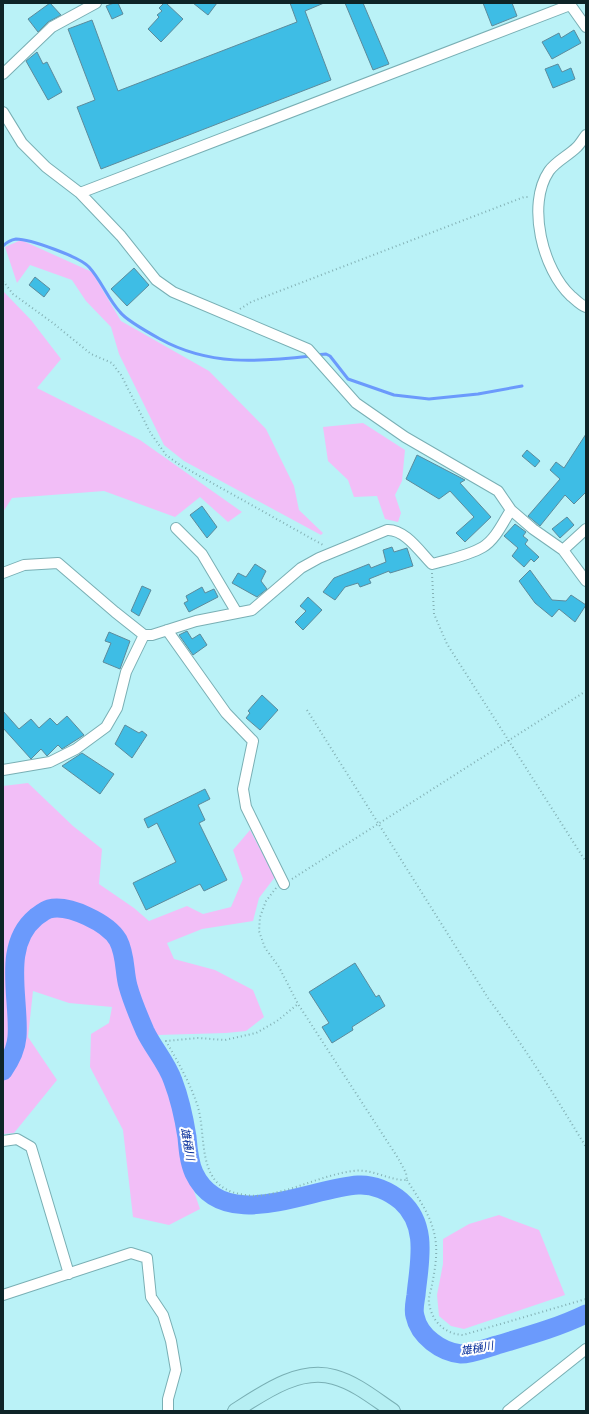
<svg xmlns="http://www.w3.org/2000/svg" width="589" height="1414" viewBox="0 0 589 1414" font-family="Raleway,'Noto Sans JP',sans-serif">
  <rect width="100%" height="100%" fill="#baf2f7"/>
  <path fill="#f2bef7" d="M21,240L92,272L121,321L209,371L266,429L294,486L299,510L323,533L321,535L184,461L164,445L119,354L111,327L86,301L72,280L30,265L17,283L5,247Z
    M3,291L31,320L61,359L37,388L140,440L242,512L228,522L200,497L175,517L104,491L12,498L3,512Z
    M363,423L405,450L402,481L395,495L401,513L398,522L385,519L377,496L354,497L348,480L328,461L323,427Z
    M28,783L73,826L102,849L99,884L134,908L149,921L187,906L203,914L231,907L243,879L233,850L250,830L275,877L259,898L253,921L202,929L167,943L174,959L215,970L253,990L264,1017L246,1031L226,1033L158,1035L181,1153L200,1209L169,1225L133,1217L123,1130L90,1067L91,1034L109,1023L112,1007L69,1003L33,991L28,1037L57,1080L14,1133L3,1134V786Z
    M499,1215L539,1230L565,1295L464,1329L451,1326L439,1316L437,1295L443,1264V1239L469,1224Z"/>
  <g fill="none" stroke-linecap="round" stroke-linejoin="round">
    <path stroke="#6b9afc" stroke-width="3" d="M3,246C7,242 10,240 16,239C30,239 80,257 89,267C101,280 108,299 120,312C126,320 151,334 160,339C209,366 258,362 311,356
      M316,355L326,354L330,356L348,379L394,395L429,399L478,394L522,386"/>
    <path stroke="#6b9afc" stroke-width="19" d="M3,1071C10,1061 16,1049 17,1037C20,999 1,946 36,917C39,915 45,910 49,909C69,904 108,923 118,940C126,955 124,972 128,986C132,1001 139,1017 145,1031C153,1048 167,1063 173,1081C180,1099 184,1118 187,1137C188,1149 189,1162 194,1173C223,1235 309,1188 358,1185C373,1184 389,1191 401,1201C429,1226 419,1263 416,1295C415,1302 413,1310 415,1316C419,1336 441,1352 461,1354C472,1354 486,1348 497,1345C527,1336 557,1328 586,1314"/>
  </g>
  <path fill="#3ebde5" stroke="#5c8b9c" d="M50,3L61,15L48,22L38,32L28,19Z
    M114,3H118L123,14L112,19L106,6Z
    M164,3H166L183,19L161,42L148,29L159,17L157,15L162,11L159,8Z
    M193,3H217L208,15Z
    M290,3H324L305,11L331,80L101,169L77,107L95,100L68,29L92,20L118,91L297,22Z
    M345,3H363L389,64L373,70Z
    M483,3H512L517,16L492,26Z
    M574,30L581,43L552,59L542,42L559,33L561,38Z
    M37,52L43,64L47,62L62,92L48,100L26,61Z
    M558,64L562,72L571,68L575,79L553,88L545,69Z
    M134,268L149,285L127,306L111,289Z
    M35,277L50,289L44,297L29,285Z
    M586,434V492L574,504L565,495L540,526L528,516L560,479L550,470L556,462L564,468Z
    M527,450L540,461L535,467L522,456Z
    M417,455L465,480L460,483L491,517L465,542L456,533L474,517L450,491L439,499L406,479Z
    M202,506L217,527L207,538L190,515Z
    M567,517L574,525L560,538L552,529Z
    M515,524L526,532L523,536L528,540L525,544L539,557L534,562L531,559L524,567L512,556L518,548L504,536Z
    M392,547L394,552L407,548L413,566L390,573L389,571L369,579L371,583L360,587L358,583L345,587L335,600L323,592L334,578L369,564L371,568L386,562L383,550Z
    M255,564L266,571L261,581L267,589L257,597L232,583L238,573L246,577Z
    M530,570L552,600L566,601L571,595L586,605L575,622L559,609L552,617L535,603L519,581Z
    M142,586L151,590L139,616L131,611Z
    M202,587L205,593L214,589L218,597L189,612L184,603L188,601L186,596Z
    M308,597L322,610L303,630L295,622L306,611L300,606Z
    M187,631L192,639L200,634L207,645L193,655L179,635Z
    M109,632L130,641L120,669L103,662L111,643L105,641Z
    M262,695L278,710L260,730L246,718L250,713L248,711Z
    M3,711L19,729L31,719L39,728L50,718L57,725L67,716L84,735L62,749L58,745L47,756L41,749L31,759L3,728Z
    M125,725L139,733L142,731L147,735L132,758L115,744Z
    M82,753L114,774L100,794L62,766Z
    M205,789L210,799L198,805L205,820L199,823L227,880L204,891L200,884L146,910L133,883L176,862L157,823L148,828L144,819Z
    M355,963L376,997L379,995L385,1006L352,1027L353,1030L332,1043L322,1027L329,1023L309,992Z"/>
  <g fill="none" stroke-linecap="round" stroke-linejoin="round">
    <g stroke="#79afb4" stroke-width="12">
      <path id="street" d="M569,3L586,27
        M3,74L52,27L96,3
        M3,112L22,143L46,167L80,193L121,236L156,280L173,292L308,349L356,403L405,437L498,491L511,510L533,529L563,550L586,581
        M586,135C583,139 580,144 577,147C568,156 556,161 549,171C526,205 543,270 571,296C576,300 580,305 586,307
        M80,193L570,5
        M176,528L202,554L237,613
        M563,550L586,529
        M3,573L24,565L58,563L115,612L144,635H152L196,621L252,610L301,568L319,558L387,530C405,529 420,552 432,564C447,560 470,555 483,547C496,539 503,522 511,510
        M167,630L226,713L253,741L243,789L246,807L284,884
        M3,770L50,762L76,749L106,727L117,708L126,672L144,635
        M3,1141L17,1139L31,1147L69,1274
        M3,1295L131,1253L147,1258L151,1297L163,1315L171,1341L176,1370L168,1399V1411
        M508,1411L586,1349"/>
    </g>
    <g stroke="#79afb4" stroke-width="16">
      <path id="secondary" d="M235,1411C263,1393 299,1367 334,1377C356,1383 375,1399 393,1411"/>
    </g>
    <path stroke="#83b1b5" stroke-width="2" stroke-dasharray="1 3" stroke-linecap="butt" d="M3,281L13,294L53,323L91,354L112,363L121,375L150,432L166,455L180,465L323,545
      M240,309L251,302L524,197H530
      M432,573L434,614L447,644L586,862
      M307,710L488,998C524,1046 555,1096 586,1147
      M292,879L586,691
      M276,888L266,901L260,917L259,931L265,948L279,967L298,1004L398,1158L406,1173L407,1180C389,1181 372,1168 353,1171C323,1175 295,1190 265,1195C254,1197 242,1195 232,1192C196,1179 207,1133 197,1104C189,1081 178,1062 166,1041L198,1038L225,1040L256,1033L277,1021L298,1004
      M407,1180C418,1198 431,1215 435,1237C438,1253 435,1269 432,1285C431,1291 428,1298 429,1303C432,1322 445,1334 463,1335L586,1299"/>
    <use href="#street" stroke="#fff" stroke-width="10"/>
    <use href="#secondary" stroke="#b6eff3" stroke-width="14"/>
  </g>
  <g text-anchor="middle" stroke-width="4" stroke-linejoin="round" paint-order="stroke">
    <g font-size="11" font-style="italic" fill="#022a98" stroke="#fff">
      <text transform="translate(188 1144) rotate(80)" y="4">雄樋川</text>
      <text transform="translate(477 1348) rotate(-10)" y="4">雄樋川</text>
    </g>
  </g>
  <rect width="589" height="1414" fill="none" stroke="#0e2427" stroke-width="8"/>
</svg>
